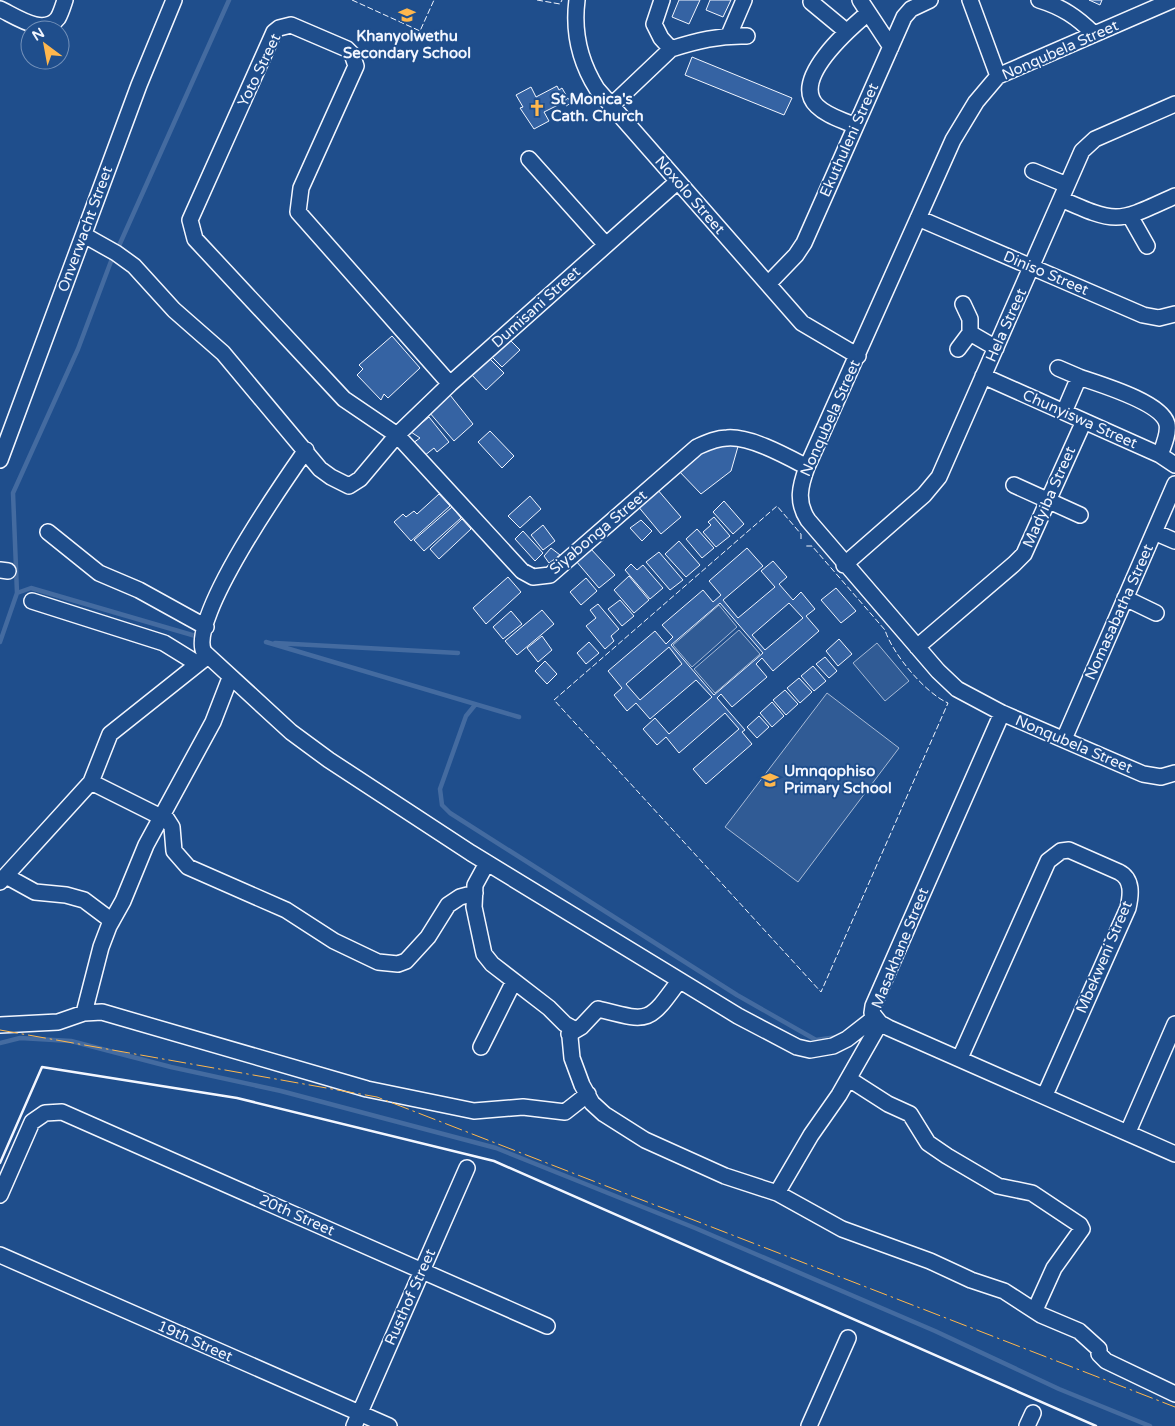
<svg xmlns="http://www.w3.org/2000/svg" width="1175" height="1426" viewBox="0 0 1175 1426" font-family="'Varela Round',sans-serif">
  <rect width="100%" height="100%" fill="#1f4e8c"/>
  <path fill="#305b95" stroke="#a8bbd7" d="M719,605L737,627L692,667L673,645Z
    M739,630L760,654L715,693L694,669Z
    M877,643L909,681L885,701L853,663Z
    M827,693L899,748L798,882L725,827Z"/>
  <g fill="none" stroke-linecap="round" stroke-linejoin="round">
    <path stroke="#446ba0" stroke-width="4.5" d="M118,248L229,0
      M17,593L13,493L78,349L113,256
      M0,642L17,593L31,588L199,637
      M266,642L519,717
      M275,643L458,653
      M475,705L466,716L440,789L442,805L450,813L737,995L816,1040L837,1037
      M0,1043L20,1038L71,1041L171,1067L281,1091L496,1148L695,1228L935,1331L1059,1389L1150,1426"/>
  </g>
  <path fill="#3563a3" stroke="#f2f6ff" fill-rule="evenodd" d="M679,0H700L689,24L672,17Z
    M710,0H731L723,17L706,10Z
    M1089,0H1102L1100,5Z
    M692,57L792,98L784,115L685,75Z
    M557,86L559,90L562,88L566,95L562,97L564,101L568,98L571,103L566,106L564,102L544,112L549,121L534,129L520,108L523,107L516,95L531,87L536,97Z
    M392,336L420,368L388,398L384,394L381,400L357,375L363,369L359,365Z
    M508,338L520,350L502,367L490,355Z
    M488,357L504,373L486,390L471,374Z
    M450,395L473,424L454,441L429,412Z
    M429,417L449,442L437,452L434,448L424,456L413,443L420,438L411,432Z
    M490,431L514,456L502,468L478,442Z
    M739,443L731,471L701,494L677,469L699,449Z
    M657,489L681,517L661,534L637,505Z
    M439,494L450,506L411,541L394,522L403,514L406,517L414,511L417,514Z
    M530,496L541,509L520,528L508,516Z
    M724,501L744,524L733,534L713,512Z
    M452,507L461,518L424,551L414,540Z
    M714,517L730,536L716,547L703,532L711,525L708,522Z
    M462,519L471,529L439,559L430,549Z
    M641,520L652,531L642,541L630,528Z
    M543,525L555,541L543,550L531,535Z
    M697,529L714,548L702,558L686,539Z
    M523,531L543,553L535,561L515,539Z
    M679,541L700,565L686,577L665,554Z
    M551,548L560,555L549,563L544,556Z
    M590,548L615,575L599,588L576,561Z
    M747,548L763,566L723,600L738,618L775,587L761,571L773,561L787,577L779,584L793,600L801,592L815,609L806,616L819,631L773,671L762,658L756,664L767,677L732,707L721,694L717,698L745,730L742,732L752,744L706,784L693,769L739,729L725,713L679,753L666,737L657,745L643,729L655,718L669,734L712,697L696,680L650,719L636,703L627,711L614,695L622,688L608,671L655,631L666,644L673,637L662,625L703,590L713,602L721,595L709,581ZM720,603L763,653L714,695L671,645ZM789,603L803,618L765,650L752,635ZM669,647L682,664L640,700L626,684Z
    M659,552L683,580L670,590L646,562Z
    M631,564L637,570L643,565L663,588L650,599L625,570Z
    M629,576L649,600L634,613L614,590Z
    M508,577L521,592L486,624L473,608Z
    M586,578L597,591L581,605L570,592Z
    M836,588L856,611L841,623L821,600Z
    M620,600L634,616L622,626L608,609Z
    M598,604L619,629L611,636L614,641L605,649L586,626L596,618L590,610Z
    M542,610L554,624L517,655L505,641Z
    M511,611L522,624L503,639L493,627Z
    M542,636L552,650L538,662L527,648Z
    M839,639L852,654L838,666L826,651Z
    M589,642L599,653L586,664L577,653Z
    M825,657L837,671L829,678L816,664Z
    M545,661L557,674L547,684L535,671Z
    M813,666L826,681L814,691L801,676Z
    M799,678L812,692L800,703L787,688Z
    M785,690L798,704L786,715L773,700Z
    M772,702L784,716L772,727L760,713Z
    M759,716L769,727L757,738L747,727Z"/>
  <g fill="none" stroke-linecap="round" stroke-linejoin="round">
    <g stroke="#f2f6ff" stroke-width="18">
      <path id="minor" d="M577,0C573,31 580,62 597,89L802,323L858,356
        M662,0L654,24L661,38L671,49C696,41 720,35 747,36
        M860,0L891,47
        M970,0L998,76
        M1039,0C1062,7 1077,17 1094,34
        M1173,0L998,76L976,102L953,140L807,467C800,486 796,502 808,520L938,671L957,689L1002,713L1143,774L1161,777L1175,773
        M811,2L846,31
        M0,9C15,16 44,37 58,18C61,13 63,6 65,0
        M729,35L744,0
        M612,105L671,49
        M855,126C843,120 827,116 817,106C790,80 849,29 868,13
        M529,159L606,245
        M1033,171L1067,185
        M1061,199C1119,225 1118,222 1175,196
        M1130,216L1147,246
        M918,218L1143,315L1159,318L1175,314
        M84,235L116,253L134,266L174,310L223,353L320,469L331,477L349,486L360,479L397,435L450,384L677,182
        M769,283L796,255L804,243L904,17L911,9L930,0
        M963,304L970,319V333L996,348
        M958,349L970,333
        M1058,368L1079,377
        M983,376L1160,455L1175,465
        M450,384L298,212L301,188L356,66L352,54L347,49L291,25L279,28L274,32L190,220L195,239L344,399L397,435L522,571L533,577L550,575L697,447C706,443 716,438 727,438C750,436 786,456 807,467
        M1064,412L1079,377C1099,384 1162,402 1167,424C1169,433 1163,447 1160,455
        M306,450C285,480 187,620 204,652L291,732L329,760L471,853L738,1016L797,1047L810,1050L833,1046L847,1039L874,1018
        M0,460L139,85L174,0
        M1014,485L1080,515
        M48,532L99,573L139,590L206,627
        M1154,532L1175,541
        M844,565L924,495L939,477L1082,151L1095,139L1175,104
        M0,570L8,571
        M1125,598L1156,613
        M32,601L164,643L198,664
        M917,647L1014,564L1024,554L1084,421
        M1002,713L873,1006L872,1013L880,1023L889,1028L1175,1154
        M1064,739L1175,484
        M91,782L161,817
        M163,813L172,827L174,851L188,867L286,910L334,941L378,962L398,964L406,961L428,937L448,905L460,897L475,893
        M487,863L475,885L474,907L484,954L492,964L549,1008L565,1024L574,1029L570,1037L572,1058L582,1085L592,1103L604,1114L645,1140L725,1176L777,1193L842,1229L930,1261L971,1280L1004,1291L1041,1315L1079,1331L1099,1349V1354L1106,1361L1175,1394
        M6,876L35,892L66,895L84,900L112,921
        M0,882L91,782L110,734L208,656
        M84,1013L101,947L109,926L123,901L146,845L213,722L230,678
        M0,1025L58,1022L84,1013L102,1012L367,1089L474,1111L523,1107L565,1112L588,1094
        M569,1034L581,1027L598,1009C649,1022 648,1024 679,981
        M481,1047L514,981
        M960,1058L1048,861L1061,851L1069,850L1119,872C1133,879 1131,895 1128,908L1045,1095
        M849,1079L888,1104L910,1114L928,1143L947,1156L998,1186L1032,1193L1080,1225L1082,1229L1054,1268L1035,1310
        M1128,1132L1175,1024
        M777,1193L811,1135L839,1095L880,1023
        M0,1195L32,1122L45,1113L62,1112L547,1326
        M0,1255L389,1426
        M354,1426L467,1168
        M809,1426L848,1338
        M1027,1426L1033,1413"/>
    </g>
    <use href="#minor" stroke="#1f4e8c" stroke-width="15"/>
    <path stroke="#f2f6ff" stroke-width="1" stroke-dasharray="6 2.5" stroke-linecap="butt" d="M352,0L420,31L434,0
      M537,0L560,4L562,0
      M801,539V534L777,506L554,700L821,992L948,703C925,693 892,653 885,630L812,546H806"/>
    <path stroke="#f2f6ff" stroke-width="2.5" d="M0,1163L42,1067L237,1098L494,1161L1096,1426"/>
    <path stroke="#ffb74d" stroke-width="1" stroke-dasharray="18 4 2.5 4" stroke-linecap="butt" d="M0,1030L377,1097L1175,1407"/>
  </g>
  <defs>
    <g id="school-bare" transform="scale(1.35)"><path d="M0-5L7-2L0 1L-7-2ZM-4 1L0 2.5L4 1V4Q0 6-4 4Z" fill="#ffb74d" stroke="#1f4e8c" stroke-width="2.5" paint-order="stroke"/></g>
    <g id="church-bare" transform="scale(1.35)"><path d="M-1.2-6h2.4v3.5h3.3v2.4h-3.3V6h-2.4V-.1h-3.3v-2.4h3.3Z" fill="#ffb74d" stroke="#1f4e8c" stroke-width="2.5" paint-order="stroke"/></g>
  </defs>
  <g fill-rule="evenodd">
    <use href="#school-bare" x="407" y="15"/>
    <use href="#church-bare" x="537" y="108"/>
    <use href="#school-bare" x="770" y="780"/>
  </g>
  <g text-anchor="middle" stroke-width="4" stroke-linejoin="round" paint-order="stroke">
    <g font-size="15" font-weight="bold" fill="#f2f6ff" stroke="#1f4e8c" text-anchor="start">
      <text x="407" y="41" text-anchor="middle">Khanyolwethu<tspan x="407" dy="17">Secondary School</tspan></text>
      <text x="551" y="104">St Monica's<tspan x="551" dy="17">Cath. Church</tspan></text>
      <text x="784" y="776">Umnqophiso<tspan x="784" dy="17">Primary School</tspan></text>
    </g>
    <g font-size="15" fill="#f2f6ff" stroke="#1f4e8c">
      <text transform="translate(1060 50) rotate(-24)" y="5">Nonqubela Street</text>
      <text transform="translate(259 70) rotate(-64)" y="5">Yoto Street</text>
      <text transform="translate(849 140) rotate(-66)" y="5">Ekuthuleni Street</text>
      <text transform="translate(690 195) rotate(49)" y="5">Noxolo Street</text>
      <text transform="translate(85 229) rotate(-70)" y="5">Onverwacht Street</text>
      <text transform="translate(1046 273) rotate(23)" y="5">Diniso Street</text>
      <text transform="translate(536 307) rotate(-42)" y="5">Dumisani Street</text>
      <text transform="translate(1006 325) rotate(-66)" y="5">Hela Street</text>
      <text transform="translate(830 418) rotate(-66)" y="5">Nonqubela Street</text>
      <text transform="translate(1080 419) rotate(24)" y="5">Chunyiswa Street</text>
      <text transform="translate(1049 497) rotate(-66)" y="5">Madyiba Street</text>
      <text transform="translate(598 532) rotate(-40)" y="5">Siyabonga Street</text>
      <text transform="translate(1119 612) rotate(-66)" y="5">Nomasabatha Street</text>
      <text transform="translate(1074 744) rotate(23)" y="5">Nonqubela Street</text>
      <text transform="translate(900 948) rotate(-68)" y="5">Masakhane Street</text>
      <text transform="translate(1104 957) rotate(-67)" y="5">Mbekweni Street</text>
      <text transform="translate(297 1215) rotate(24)" y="5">20th Street</text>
      <text transform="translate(410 1297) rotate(-66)" y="5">Rusthof Street</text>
      <text transform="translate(195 1341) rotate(24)" y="5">19th Street</text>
    </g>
  </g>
  <g transform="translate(45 45) rotate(328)"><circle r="24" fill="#1f4e8c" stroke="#7391ba"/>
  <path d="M0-4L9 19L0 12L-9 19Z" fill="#ffb74d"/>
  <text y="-8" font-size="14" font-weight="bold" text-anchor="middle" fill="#f2f6ff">N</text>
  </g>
</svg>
